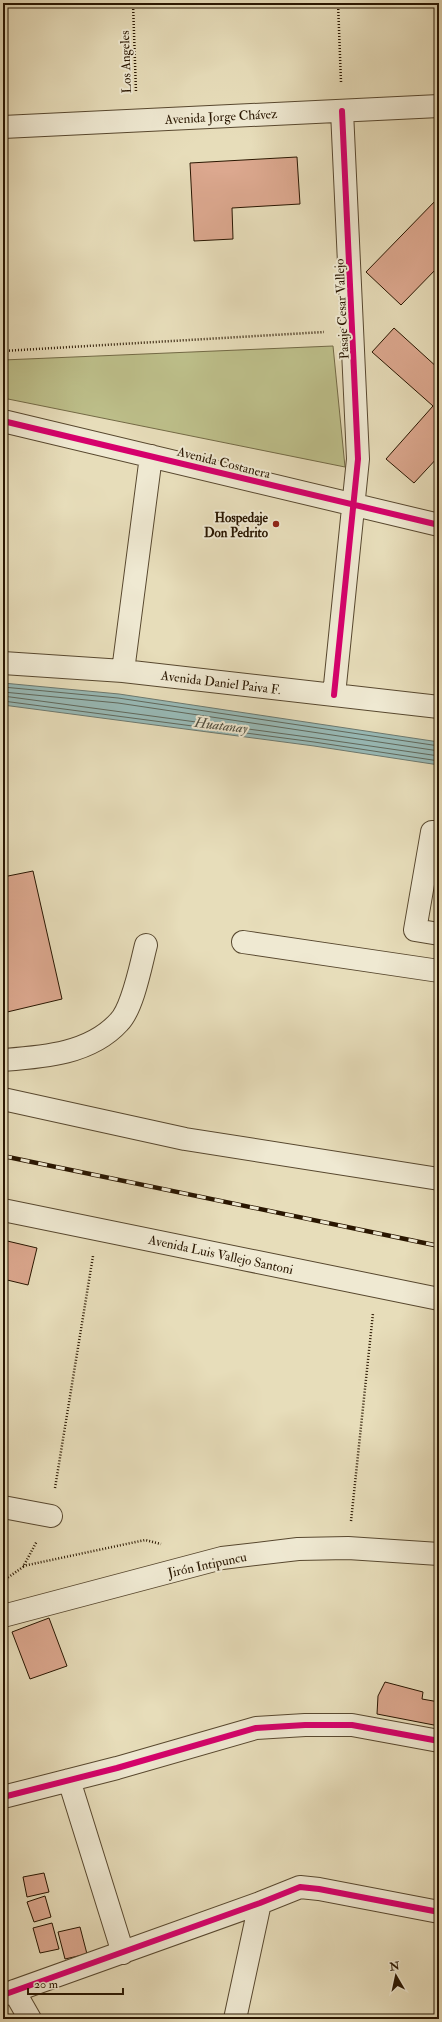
<svg xmlns="http://www.w3.org/2000/svg" width="442" height="2022" viewBox="0 0 442 2022" font-family="'IM FELL Double Pica',serif">
  <rect width="100%" height="100%" fill="#e7ddba"/>
  <filter id="stains"><feTurbulence type="fractalNoise" baseFrequency=".005" numOctaves="4"/><feColorMatrix values="0 0 0 0 .2 0 0 0 0 .09 0 0 0 0 .02 0 0 0 .5 -.17"/></filter>
  <radialGradient id="worn" r=".72"><stop offset=".6" stop-color="#630" stop-opacity="0"/><stop offset="1" stop-color="#630" stop-opacity=".3"/></radialGradient>
  <path fill="#bdbf8a" stroke="#736a46" d="M333,346L345,467L3,398V360Z"/>
  <path fill="#98bab7" stroke="#6c786e" d="M3,683L119,694L439,742V765L314,746L3,705Z"/>
  <g fill="none" stroke-linecap="round" stroke-linejoin="round">
    <path stroke="#60685c" stroke-width="1" d="M3,687L118,698L439,746
      M3,692L118,703L439,751
      M3,696L315,738L439,756
      M3,701L314,742L439,761"/>
  </g>
  <path fill="#dca88f" stroke="#291601" d="M297,157L300,204L232,208L233,239L194,241L190,163Z
    M439,197V266L401,305L366,272Z
    M394,328L439,369V456L414,483L386,459L433,406L372,352Z
    M33,871L62,999L3,1013V877Z
    M3,1240L37,1248L28,1285L3,1279Z
    M49,1618L67,1666L30,1679L12,1632Z
    M385,1682L423,1692L422,1699L439,1702V1726L377,1714L378,1696Z
    M44,1873L49,1892L27,1897L23,1877Z
    M45,1896L51,1917L34,1922L27,1902Z
    M52,1923L59,1949L40,1953L33,1928Z
    M80,1927L87,1954L65,1959L58,1932Z"/>
  <g fill="none" stroke-linecap="round" stroke-linejoin="round">
    <g stroke="#58482f" stroke-width="24">
      <path id="minor" d="M3,127L439,106
        M3,421L439,525
        M3,663L123,671L439,707
        M123,671L151,456
        M334,695L358,459L342,111
        M439,833L432,832L415,930L439,934
        M243,942L439,971
        M3,1060C43,1057 90,1054 119,1022C133,1008 141,964 146,945
        M3,1099L185,1139L439,1179
        M3,1210L439,1299
        M3,1507L51,1516
        M3,1616L222,1558L298,1549L348,1548L439,1554
        M69,1780L123,1953
        M3,1797L117,1768L256,1728L305,1725H352L439,1741
        M14,1991L30,2019
        M3,1995L260,1903L300,1887L319,1889L439,1912
        M235,2019L260,1903"/>
    </g>
    <path stroke="#291601" stroke-width="2.5" stroke-dasharray="1 2" stroke-linecap="butt" d="M133,3L136,92
      M338,3L341,82
      M338,6L386,3
      M3,351L324,332
      M55,1488L93,1256
      M351,1521L373,1313
      M23,1566L145,1540L161,1544
      M3,1581L23,1567L37,1541"/>
    <use href="#minor" stroke="#efe9d2" stroke-width="22"/>
    <g stroke="#291601" stroke-width="4.5">
      <path id="rail" d="M3,1156L439,1246"/>
    </g>
    <use href="#rail" stroke="#efe9d2" stroke-width="3" stroke-dasharray="9" stroke-linecap="butt"/>
    <g stroke="#efe9d2" stroke-width="8">
      <path id="cycleway" d="M3,421L439,525
        M334,695L358,459L342,111
        M3,1797L117,1768L256,1728L305,1725H352L439,1741
        M3,1995L260,1903L300,1887L319,1889L439,1912"/>
    </g>
    <use href="#cycleway" stroke="#d6006c" stroke-width="6"/>
  </g>
  <circle fill="#8f2418" stroke="#efe9d2" stroke-width="1.5" cx="276" cy="524" r="4"/>
  <g text-anchor="middle" stroke-width="4" stroke-linejoin="round" paint-order="stroke">
    <g font-size="13" fill="#291601" stroke="#efe9d2">
      <text transform="translate(125 62) rotate(-92)" y="5">Los Angeles</text>
      <text transform="translate(221 116) rotate(-3)" y="5">Avenida Jorge Chávez</text>
      <text transform="translate(341 309) rotate(-93)" y="5">Pasaje Cesar Vallejo</text>
      <text transform="translate(224 462) rotate(14)" y="5">Avenida Costanera</text>
      <text transform="translate(221 682) rotate(7)" y="5">Avenida Daniel Paiva F.</text>
      <text transform="translate(221 1254) rotate(12)" y="5">Avenida Luis Vallejo Santoni</text>
      <text transform="translate(207 1564) rotate(-12)" y="5">Jirón Intipuncu</text>
    </g>
    <g font-size="13" font-weight="bold" fill="#291601" stroke="#efe9d2" text-anchor="end">
      <text x="268" y="522">Hospedaje<tspan x="268" dy="15">Don Pedrito</tspan></text>
    </g>
    <g font-size="14" font-style="italic" fill="#504f41" stroke="#efe9d2">
      <text transform="translate(221 725) rotate(7)" y="5">Huatanay</text>
    </g>
  </g>
  <rect width="442" height="2022" fill="none" stroke="#e7ddba" stroke-width="16"/>
  <rect x="4" y="4" width="434" height="2014" fill="none" stroke="#291601" stroke-width="2"/>
  <rect x="8" y="8" width="426" height="2006" fill="none" stroke="#291601"/>
  <g transform="translate(396 1976) rotate(351)" stroke="#efe9d2" stroke-width="3" paint-order="stroke">
  <path d="M0-3L7 15L0 10L-7 15Z" fill="#291601"/>
  <text y="-6" font-size="11" font-weight="bold" text-anchor="middle" fill="#291601">N</text>
  </g>
  <path d="M28 1988v6h95v-6" fill="none" stroke="#291601" stroke-width="2"/>
  <text x="34" y="1988" font-size="12" fill="#291601" stroke="#efe9d2" stroke-width="3" paint-order="stroke">20 m</text>
  <rect width="100%" height="100%" filter="url(#stains)"/>
  <rect width="100%" height="100%" fill="url(#worn)"/>
</svg>
